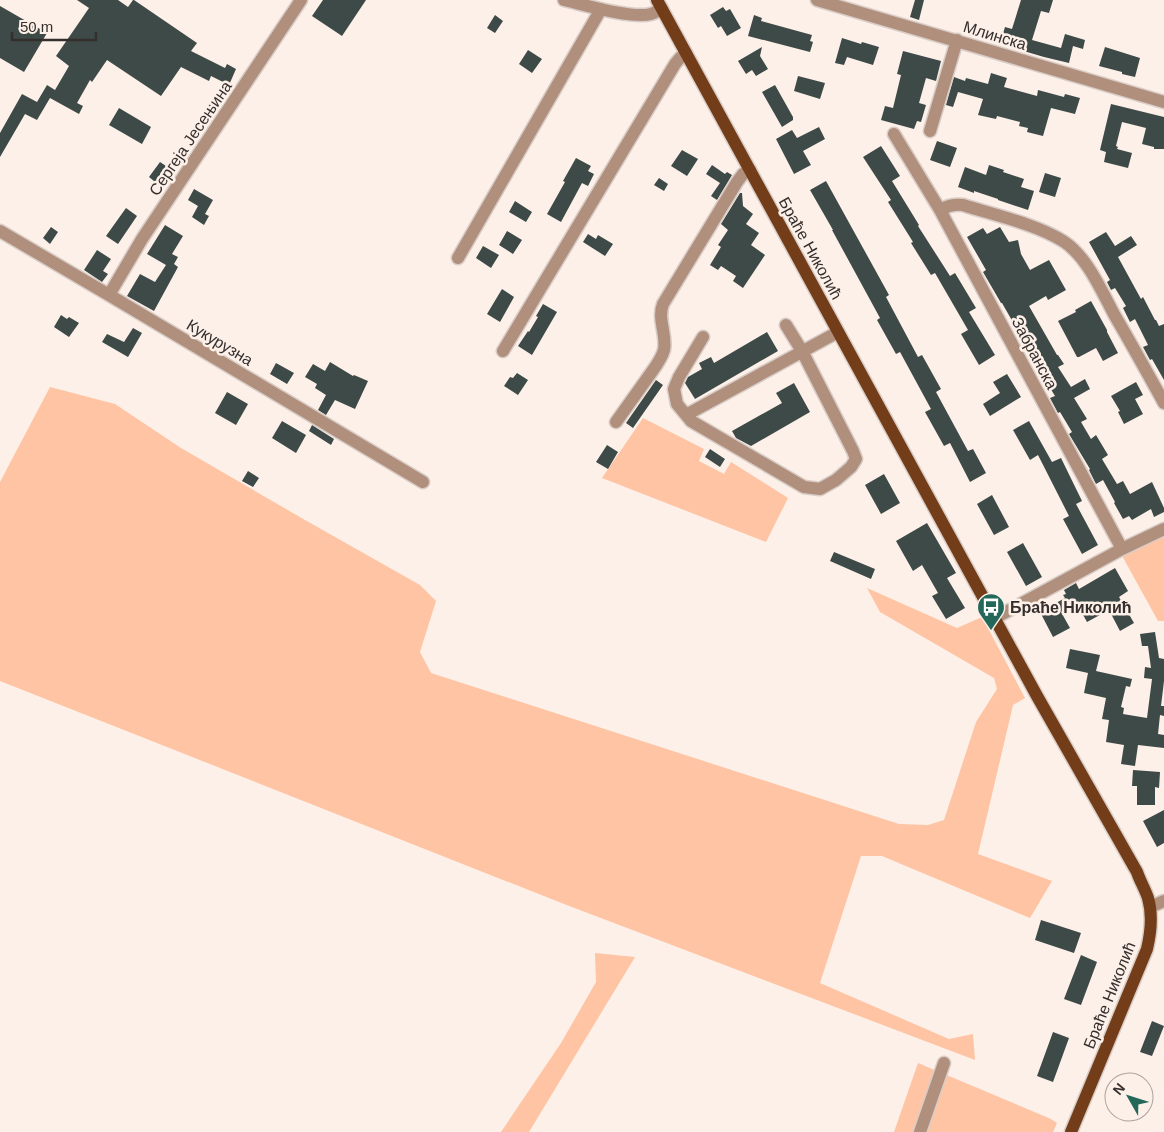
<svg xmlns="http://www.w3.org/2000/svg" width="1164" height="1132" viewBox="0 0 1164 1132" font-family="Arial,sans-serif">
  <rect width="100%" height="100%" fill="#fdf0e9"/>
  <path fill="#fec4a3" d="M50,387L115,404L181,448L305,520L420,585L436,601L420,652L431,673L899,824L928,825L944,820L976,722L997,689L994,678L880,612L867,588L957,628L982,617L1025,698L1013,705L978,854L1052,881L1030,918L882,856H861L820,983L949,1039L973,1034L975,1060L564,904L0,681V482Z
    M643,418L704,449L699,461L724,474L731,462L788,498L766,542L602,478Z
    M1164,533V621H1158L1121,554Z
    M595,953L635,957L529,1132H501L561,1043L596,982Z
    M918,1063L1051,1119L1057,1123L1053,1132H894Z"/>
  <path fill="#3e4a47" d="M77,0H118L128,7L133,0H134L197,43L191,51L225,68L227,64L236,69L229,85L211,76L209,81L181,67L161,96L107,60L92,82L90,80L77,103L83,106L79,114L50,98L37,120L25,114L0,157V133L22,94L37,102L47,85L55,90L69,66L56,56L89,8Z
    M323,0H366L342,36L312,16Z
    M915,0H924L919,20L910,17Z
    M1021,0H1053L1049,13L1041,11L1032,40L1061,48L1065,34L1085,40L1083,49L1073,46L1069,63L1044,57L1000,44L1005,27L1012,29Z
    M0,6L47,33L24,72L0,58Z
    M723,7L726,11L730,9L741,28L727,36L721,26L718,28L710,15Z
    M495,15L503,21L495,33L487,28Z
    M754,15L762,18L761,21L812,35L810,41L813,42L810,52L748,36Z
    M842,38L861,44L862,42L879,47L873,65L847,57L844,65L835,63Z
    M762,47L760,56L768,69L756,76L752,70L746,74L738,61Z
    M1105,47L1140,58L1135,77L1122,74V72L1099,66Z
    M528,50L542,59L532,73L519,64Z
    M903,51L941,61L936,81L926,78L919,103L926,105L921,122L917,121L914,129L881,120L885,106L893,108L901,75L897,74Z
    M991,73L1007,78L1004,87L1037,96L1038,90L1064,97L1065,94L1080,98L1075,114L1051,108L1043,136L1027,132L1028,128L1019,126L1020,122L997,116L996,119L978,115L983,99L958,92L953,107L946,105L954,77L965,81L966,78L988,84Z
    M798,76L825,83L820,99L794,91Z
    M775,85L793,117V120L782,127L762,92Z
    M213,100L219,105L214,113L207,108Z
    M1111,104L1164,117V149H1154V147L1142,144L1146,128L1122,122L1116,146L1118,147L1117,149L1132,153L1128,168L1104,162L1106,152L1100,150Z
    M119,108L151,127L142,144L109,125Z
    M819,127L825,139L803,151L811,165L794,174L776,139L792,130L797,138Z
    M937,141L957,148L950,167L930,160Z
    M881,146L900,176L892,181L919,225L918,226L950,276L955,273L976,308L969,312L995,355L979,365L961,334L968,330L935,273L931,275L911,243L913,242L888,202L891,200L863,157Z
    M682,150L698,159L687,176L671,166Z
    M576,158L591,166L588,171L594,174L588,186L582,183L561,222L547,214L565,182L563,181Z
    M160,162L172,170L160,186L149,177Z
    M712,165L725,174L727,172L732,175L717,200L711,196L720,183L706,174Z
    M989,165L1004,170L1003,172L1024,179L1021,187L1034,191L1028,210L998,200V199L974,191V193L958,187L965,167L986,175Z
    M1045,173L1061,178L1055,197L1039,192Z
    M659,178L668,184L664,191L654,185Z
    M826,181L889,295L886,297L918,357L922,355L941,389L936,392L968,451L973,449L986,473L970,482L950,443L944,446L925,412L931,409L900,352L896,354L877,320L880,318L832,230H833L810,190Z
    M194,189L213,200L205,214L209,216L204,225L192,217L198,206L188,200Z
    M740,193H742L743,206L753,214L746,224L759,233L751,245L765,255L743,288L733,281L736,276L721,266L718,270L710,265L721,247L718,245L728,230L721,224Z
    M515,201L532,212L526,222L509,212Z
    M126,208L137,216L118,244L106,236Z
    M165,225L183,236L172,254L178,257L174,264L178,267L154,311L127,296L140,274L155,282L166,265L147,254Z
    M51,227L58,232L50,244L43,238Z
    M1000,227L1009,242L1018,240L1021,254L1030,270L1049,260L1066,290L1048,300L1046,296L1029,306L1057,355H1058L1064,364L1058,367L1071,387L1085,379L1090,389L1074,398L1087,419L1081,422L1091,439L1096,435L1108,455L1102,459L1117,484L1123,481L1130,494L1152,482L1164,508V512L1154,517L1151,509L1132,520L1129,516L1123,519L1114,503L1115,502L1103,480L1096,484L1089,470L1090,469L1069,434L1072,432L1060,412L1058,413L1050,398L1055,396L1039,370H1040L1021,337H1020L1013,325L1014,324L1002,303H1001L983,272L986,270L967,237L983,228L987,234Z
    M507,231L522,240L513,254L499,245Z
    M1106,232L1115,246L1131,236L1137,245L1118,257L1141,299L1143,297L1155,320H1156L1159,326L1164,324V380L1152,359L1150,360L1143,347L1148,345L1135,319L1130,322L1123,308L1126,306L1115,288L1111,290L1107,282L1110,280L1089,242Z
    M588,234L596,239L598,235L613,244L605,256L583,242Z
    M483,246L499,255L491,268L476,258Z
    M97,250L111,259L103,271L108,274L102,282L84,270Z
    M502,289L514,297L500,322L487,314Z
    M1091,301L1107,330V332L1118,353L1103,361L1096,348L1079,357H1077L1058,321L1076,312L1075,310Z
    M543,304L557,312L532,355L518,346L528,331L529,332L538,317L536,316Z
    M61,315L67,319L69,317L79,323L69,337L54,327Z
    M133,328L142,333L128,357L102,342L107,334L124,342Z
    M767,332L778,351L695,399L685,383L688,377L702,369L699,363L711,357L714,363Z
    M330,362L353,376L354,375L368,381L355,409L335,400L326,415L318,410L326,395L315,388L317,384L305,377L313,364L325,371Z
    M276,363L294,373L287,384L270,374Z
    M517,373L528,380L518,395L504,386L510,377L513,378Z
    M1007,374L1021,397L990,416L983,404L1000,393L993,382Z
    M656,380L663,385L633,428L626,423Z
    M1136,382L1143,395L1135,399L1143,414L1124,424L1118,412L1120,411L1111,396Z
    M794,383L810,412L751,446L736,438L732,431L782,403L776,393Z
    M227,392L248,404L236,425L215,413Z
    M282,421L306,435L296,453L272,438Z
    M1029,421L1052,462L1061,458L1082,501L1076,504L1098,545L1082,554L1063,519L1069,516L1038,455L1030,460L1013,430Z
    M312,425L334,439L331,445L309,431Z
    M607,445L618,452L608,469L596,462Z
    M710,449L725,459L720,467L705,457Z
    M248,471L259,478L253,487L242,481Z
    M884,474L900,503L881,514L865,485Z
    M992,495L1009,527L994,535L977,504Z
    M927,523L956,573L947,578L965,608L946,619L932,596L938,593L922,565L913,571L896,541Z
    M1023,543L1042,577L1026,586L1007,552Z
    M834,552L875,569L871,579L830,561Z
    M1115,568L1128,591L1119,597L1134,623L1120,631L1109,610L1087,622L1077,604L1061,612L1070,628L1053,637L1040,612L1065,598L1063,595L1066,594L1064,590L1076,583L1079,589Z
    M1155,632L1159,658L1164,659V681L1161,706H1164V716L1160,715L1158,734L1164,735V748L1138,745L1135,766L1121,764L1124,745L1106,742L1109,720L1102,719L1106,698L1084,693L1088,673L1066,668L1070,649L1100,655L1096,671L1132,679L1130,687L1126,686L1121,707L1124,708L1123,714L1147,718L1152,679L1144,678L1145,667L1151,668L1148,646H1142L1140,634Z
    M1133,770L1160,772L1159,788L1155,787V805H1137V786H1132Z
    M1164,810V843L1157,847L1143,821Z
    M1041,920L1081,933L1074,953L1035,940Z
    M1081,955L1097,962L1081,1005L1064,999Z
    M1152,1021L1164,1026L1152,1056L1140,1052Z
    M1053,1032L1069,1038L1053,1082L1037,1076Z"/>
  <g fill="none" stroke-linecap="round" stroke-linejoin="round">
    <g stroke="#d9cdc7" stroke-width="15">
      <path id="minor" d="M564,0C585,5 631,19 651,14C655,13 659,10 662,9
        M817,0L1164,102
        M930,131L957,40
        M894,134L940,210L1122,549
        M940,210C948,206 953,204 963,205C994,215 1036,224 1063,241C1087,256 1102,292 1115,316C1132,345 1148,374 1164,403
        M0,231L109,295L423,482
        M458,258L601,9
        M109,295L142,239L301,0
        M703,337L679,377L674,389L677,404L691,421L804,487L820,489L836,480L851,467L856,459L853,451L802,351L786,325
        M503,351L675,64L680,58L686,53
        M686,415L838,332
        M616,422C626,408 636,394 646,380C652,371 661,361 664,350C667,334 657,319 663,304L737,182L743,174L750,170
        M995,618L1122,549L1164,529
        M1150,907L1164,901
        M920,1132L944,1063"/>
    </g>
    <g stroke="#d9cdc7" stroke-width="15">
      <path id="major" d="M657,0L1037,696L1137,872C1140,881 1145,889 1148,898C1153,915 1151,932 1147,949L1071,1132"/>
    </g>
    <use href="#minor" stroke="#b08f7d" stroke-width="12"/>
    <use href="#major" stroke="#733d19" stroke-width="12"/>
  </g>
  <defs>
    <g id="bus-pin" transform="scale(1.4375)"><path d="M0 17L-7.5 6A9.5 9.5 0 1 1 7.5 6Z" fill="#24685a" stroke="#fdf0e9"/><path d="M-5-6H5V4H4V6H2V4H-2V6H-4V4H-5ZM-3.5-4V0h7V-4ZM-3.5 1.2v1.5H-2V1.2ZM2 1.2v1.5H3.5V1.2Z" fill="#fff"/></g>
  </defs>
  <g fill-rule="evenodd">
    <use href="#bus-pin" x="991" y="607"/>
  </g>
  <g text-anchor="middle" stroke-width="5" stroke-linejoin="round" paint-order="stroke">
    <g font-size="16" fill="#342f2d" stroke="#fdf0e9">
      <text transform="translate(995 35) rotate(17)" y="6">Млинска</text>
      <text transform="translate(190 138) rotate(-56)" y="6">Сергеја Јесењина</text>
      <text transform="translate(811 248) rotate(61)" y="6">Браће Николић</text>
      <text transform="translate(220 342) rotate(31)" y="6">Кукурузна</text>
      <text transform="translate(1035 353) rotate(62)" y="6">Забранска</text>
      <text transform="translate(1109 995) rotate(-68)" y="6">Браће Николић</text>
    </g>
    <g font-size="16" font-weight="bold" fill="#342f2d" stroke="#fdf0e9" text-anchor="start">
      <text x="1010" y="613">Браће Николић</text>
    </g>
  </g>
  <g transform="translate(1129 1097) rotate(309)"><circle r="24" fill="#fdf0e9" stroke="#ada39e"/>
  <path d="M0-4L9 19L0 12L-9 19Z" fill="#24685a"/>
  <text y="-8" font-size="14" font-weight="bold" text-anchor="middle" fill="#342f2d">N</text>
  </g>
  <path d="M12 32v8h84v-8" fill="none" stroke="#342f2d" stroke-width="2.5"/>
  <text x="20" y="32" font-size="15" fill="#342f2d" stroke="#fdf0e9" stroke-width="4" paint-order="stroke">50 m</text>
</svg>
